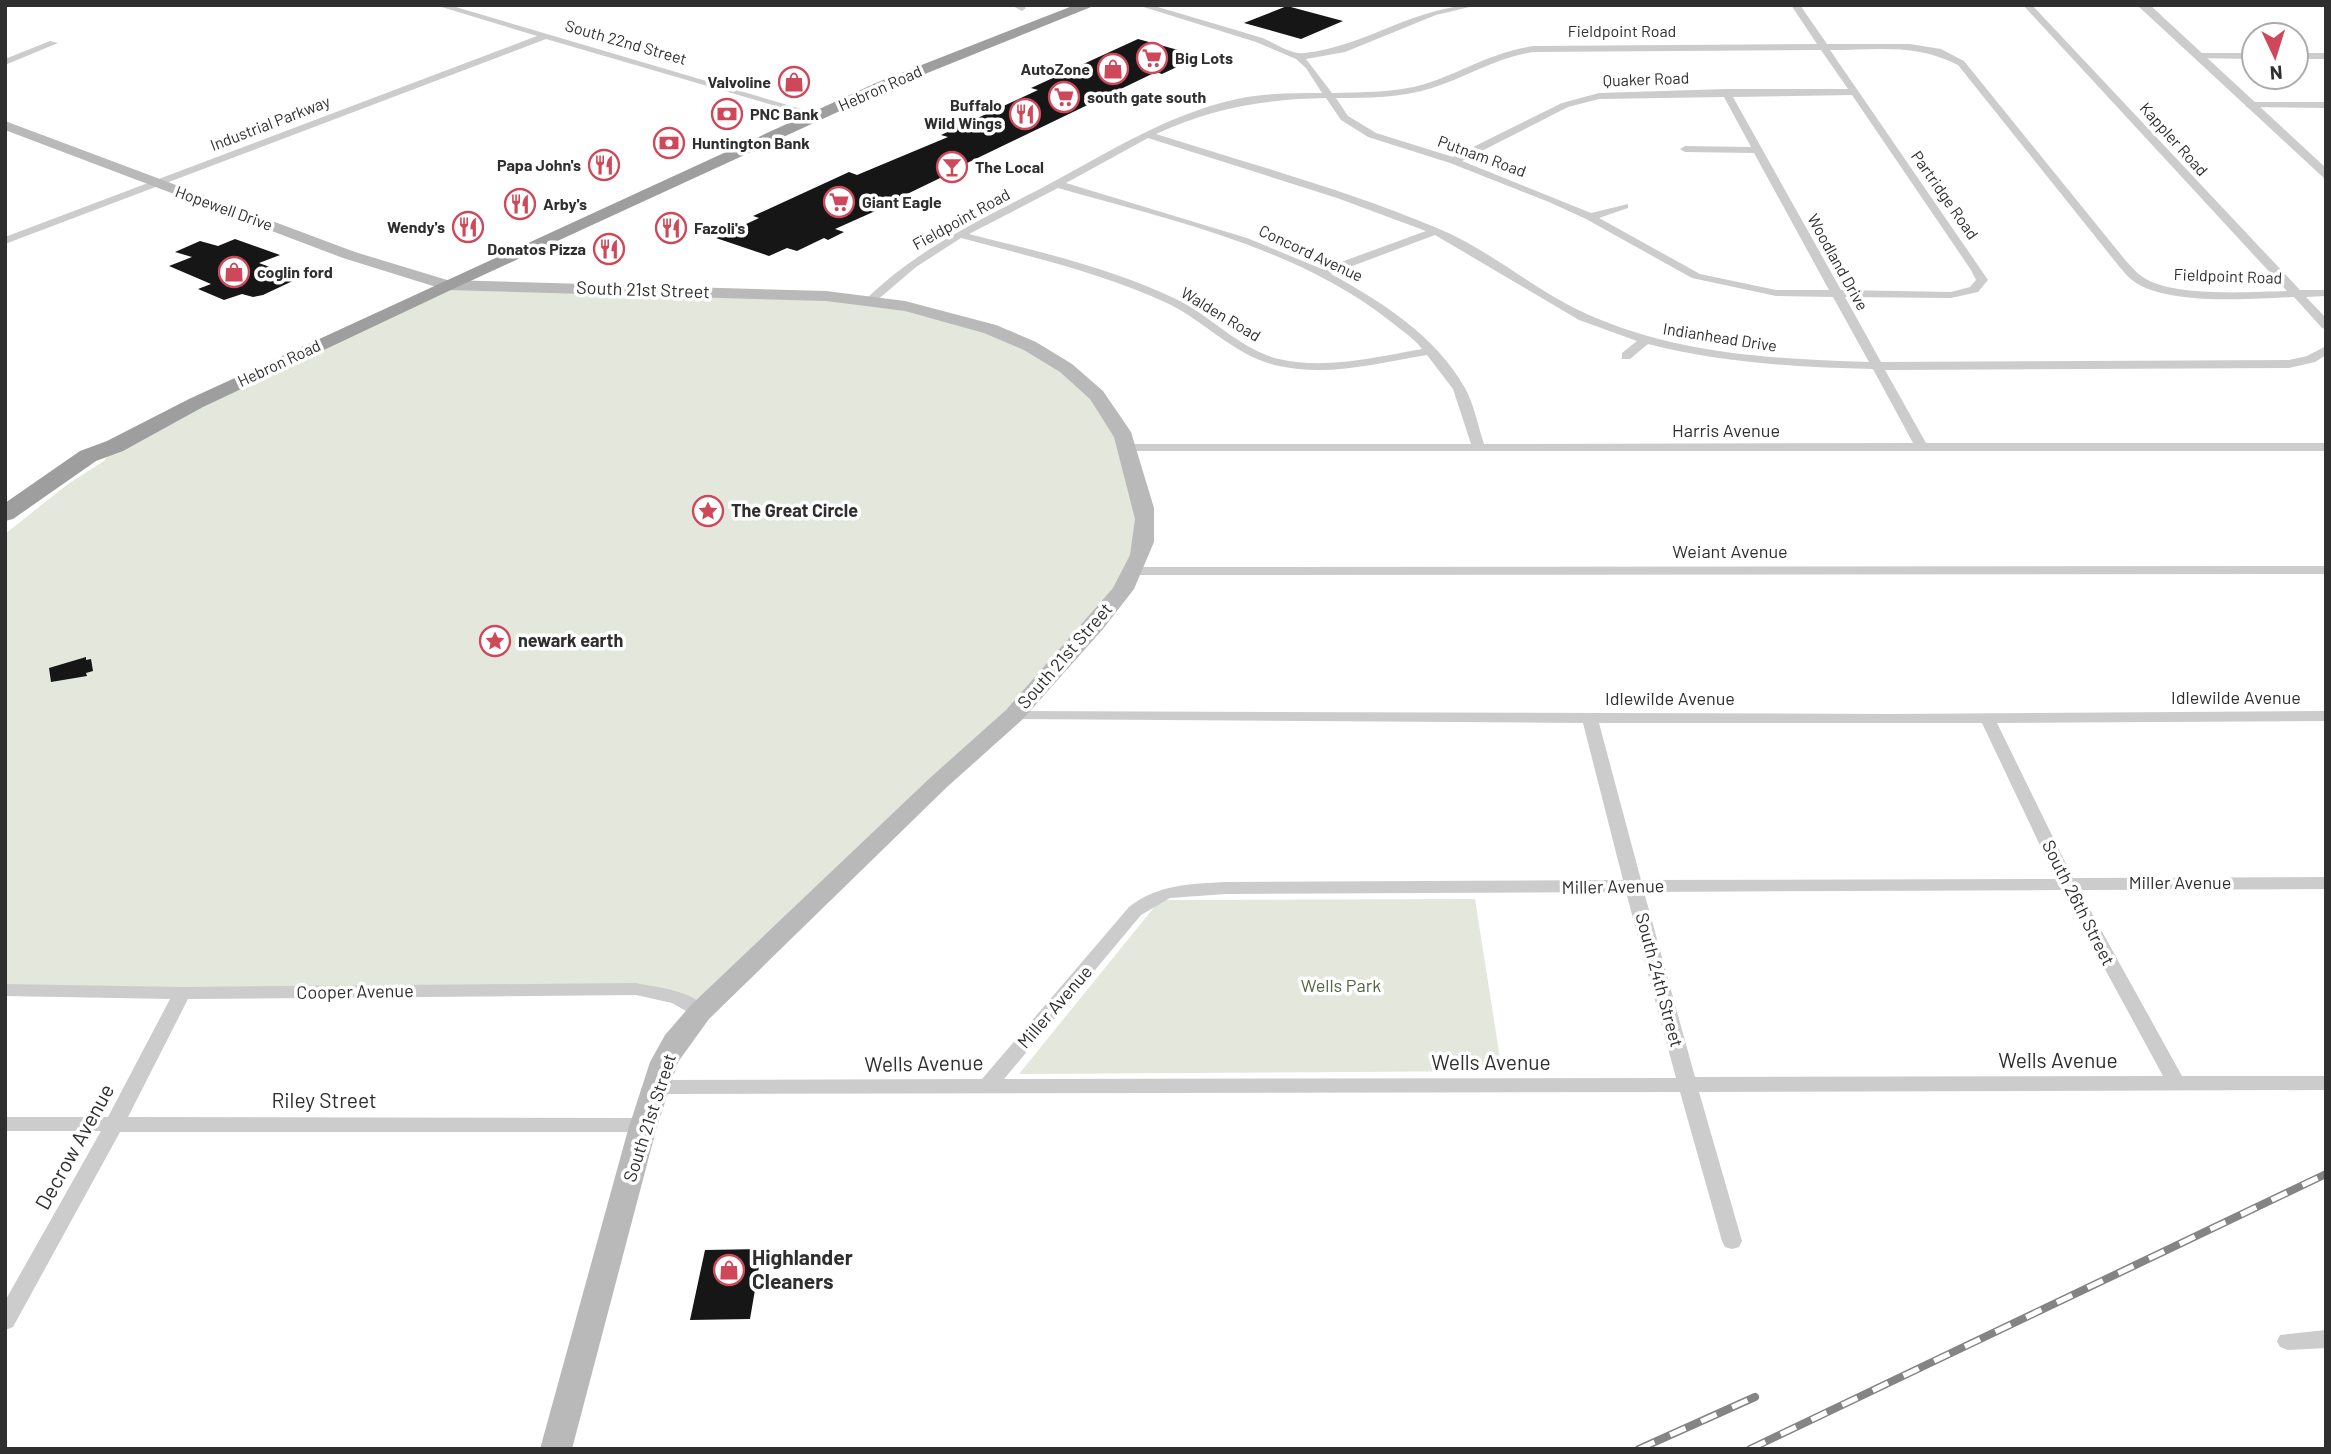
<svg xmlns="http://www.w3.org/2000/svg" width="2331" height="1454" viewBox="0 0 2331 1454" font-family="Barlow,sans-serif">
  <rect width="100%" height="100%" fill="#fff"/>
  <path fill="#e3e7dc" d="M446,285L782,295L926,311L1035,350L1105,404L1146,530L1105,615L700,1012L636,989L5,990V534L68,484L104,461L115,446Z
    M1475,899L1502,1071L1019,1074L1160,900Z"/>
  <path fill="#161616" d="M1287,6L1343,21L1301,39L1244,23Z
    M1138,39L1200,56L1162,74L1156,72L963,165L965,166L905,195L909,196L835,229L844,232L828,240L824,238L797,251L787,248L769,256L716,238L759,218L753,216L849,172L857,175L948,137L941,135L1038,90L1031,88Z
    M235,239L280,255L259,263L299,278L263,295L253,297L242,294L224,300L198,289L211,284L169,266L192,257L175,252L200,241L218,246Z
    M86,657V660L91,659L93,671L86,673L87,676L51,682L49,668Z
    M762,1249L750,1319L690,1320L705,1250Z"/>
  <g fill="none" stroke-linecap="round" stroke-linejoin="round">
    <path fill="#ccc" fill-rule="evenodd" d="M435,5H449L808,111L800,113L546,39L5,244V237L537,36Z
      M1011,5H1023L1026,8L1022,11Z
      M1137,5H1151C1187,16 1224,26 1259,37C1273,41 1290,55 1304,53C1365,47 1416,5 1478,5L1436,15L1345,52L1306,59L1332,93C1362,92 1395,93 1425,84C1463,72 1492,52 1534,46L1817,44L1791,5H1800L1827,44H1910L1941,49L1964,61L2126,261C2132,267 2138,275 2146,279C2177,297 2251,292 2287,291L2023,5H2032L2300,290H2326V296L2306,297L2326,318V329L2322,328L2294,297C2253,299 2173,305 2138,284C2130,280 2124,272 2118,265L1958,65C1916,43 1876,50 1830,50L1988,280L1978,292L1951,298L1845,297L1881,362L2289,360L2307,356L2326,346V355L2315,362L2289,368L1885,370L1926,443H2326V451H1120L1118,448L1125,444H1471L1453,389L1427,355C1379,363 1328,377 1279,366C1236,357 1207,323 1169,304C1103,273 1031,257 961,238L916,267L875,302H867V298C917,250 977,221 1038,190C1103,156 1164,115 1237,99C1265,93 1294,93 1322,93L1306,68L1296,59L1256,42ZM1821,50L1848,89H1726L1599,93L1562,103L1453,157L1376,133L1348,116L1336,98C1368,98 1401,98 1432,88C1467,77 1497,57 1534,52ZM1852,95L1971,270L1976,280L1970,287L1951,292L1841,290L1733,97ZM1724,97L1751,147L1685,146L1680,149L1685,152L1754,153L1829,290H1776L1700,274L1599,218L1628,208V204L1591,213L1462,161L1568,107L1599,99ZM1326,98L1341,120L1368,137L1450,163L1549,202L1586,219L1692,278L1776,296L1833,297L1869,362C1773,359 1677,354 1589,315C1536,292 1491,250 1437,228C1347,190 1250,164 1156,134C1212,108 1265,99 1326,98ZM1148,138L1337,198L1426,231L1322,269L1247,238L1066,183ZM1058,188C1171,220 1296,247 1390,321C1401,330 1414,338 1422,349C1376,357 1326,370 1279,359C1241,350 1212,317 1178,300C1112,268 1040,252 969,234ZM1435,235L1579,320L1637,341L1622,353V359H1630L1648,344C1722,363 1797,367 1873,369L1913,443L1484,444C1478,426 1474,404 1465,388C1435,335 1382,302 1331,274Z
      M50,41L58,43L5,65V59Z
      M2197,53H2254V59L2194,58V54Z
      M2296,53H2326V59H2296Z
      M2249,102H2326V108L2246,107V103Z
      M2326,566V574L1134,575L1127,571L1134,567Z
      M1013,711L1890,714L2326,711V721L1997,723L2073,878L2326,877V889L2079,890L2182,1076H2326V1090L1699,1092L1742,1241L1739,1247L1732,1249L1725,1247L1722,1241L1680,1092L657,1094L650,1092L647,1087L650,1082L657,1080L982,1079L1129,907C1158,884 1191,884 1226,882L1623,880L1583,723L1007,719L1005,716L1007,713ZM1599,723H1982L2056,879L1641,880ZM2062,890L2163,1076L1695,1077L1644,892ZM1626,892L1676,1078L1004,1079L1141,915L1170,898L1226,894Z
      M636,983C659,988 695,990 709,1012L707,1017L700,1019L672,1003L636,995L188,999L128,1117L643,1118L650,1120L653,1125L650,1130L643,1132H120L13,1327L5,1330V1301L101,1131H5V1117H108L170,999L5,996V984L182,987Z
      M2326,1330V1348L2288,1350L2280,1347L2277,1341L2280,1335Z"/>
    <path fill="#ccc" fill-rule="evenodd" d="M2137,5H2150L2326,168V180Z"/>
    <path fill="#b9b9b9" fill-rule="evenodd" d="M5,121L355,252L447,280L826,291L905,301L996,325L1036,342L1072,364L1103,391L1131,432L1154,508V542L1134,589L1103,629L1022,720L947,787L709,1019L678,1062L656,1130L572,1449H540L628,1130L650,1062L665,1035L691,1005L931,777L1006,710L1113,588L1130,555L1135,519L1114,437L1090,399L1060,372L1024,350L984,333L905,311L826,301L446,290L343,258L5,130Z"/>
    <path fill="#9e9e9e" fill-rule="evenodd" d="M1075,5H1096L890,88L453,289L203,407L123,451L96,461L13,519L5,521V503L80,451L107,441L189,399L878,82Z"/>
    <g stroke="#848484" stroke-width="8">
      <path id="rail" d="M1639,1449L1755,1397
        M1750,1449L2326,1174"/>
    </g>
    <use href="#rail" stroke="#fff" stroke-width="5" stroke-dasharray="17" stroke-linecap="butt"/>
  </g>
  <defs>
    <g id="supermarket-ring" transform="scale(1.575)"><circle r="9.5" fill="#fff" stroke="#cf485a" stroke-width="1.5"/><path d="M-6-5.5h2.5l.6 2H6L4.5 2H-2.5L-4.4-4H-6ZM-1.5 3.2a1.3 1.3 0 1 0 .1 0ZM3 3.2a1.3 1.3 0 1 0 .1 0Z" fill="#cf485a"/></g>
    <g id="shop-ring" transform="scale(1.575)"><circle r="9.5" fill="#fff" stroke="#cf485a" stroke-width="1.5"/><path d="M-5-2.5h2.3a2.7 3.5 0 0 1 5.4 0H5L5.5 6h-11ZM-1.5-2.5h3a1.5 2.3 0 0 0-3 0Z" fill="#cf485a"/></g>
    <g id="bank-ring" transform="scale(1.575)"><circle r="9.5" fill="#fff" stroke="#cf485a" stroke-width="1.5"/><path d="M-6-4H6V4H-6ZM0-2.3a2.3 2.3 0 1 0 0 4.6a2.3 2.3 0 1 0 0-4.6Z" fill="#cf485a"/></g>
    <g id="restaurant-ring" transform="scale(1.575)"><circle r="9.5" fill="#fff" stroke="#cf485a" stroke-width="1.5"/><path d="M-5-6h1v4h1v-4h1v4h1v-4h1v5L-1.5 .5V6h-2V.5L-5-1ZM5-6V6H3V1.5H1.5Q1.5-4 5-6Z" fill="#cf485a"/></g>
    <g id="bar-ring" transform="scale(1.575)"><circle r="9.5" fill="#fff" stroke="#cf485a" stroke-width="1.5"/><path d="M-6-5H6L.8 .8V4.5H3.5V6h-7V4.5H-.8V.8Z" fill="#cf485a"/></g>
    <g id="sight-ring" transform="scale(1.575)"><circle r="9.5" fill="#fff" stroke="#cf485a" stroke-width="1.5"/><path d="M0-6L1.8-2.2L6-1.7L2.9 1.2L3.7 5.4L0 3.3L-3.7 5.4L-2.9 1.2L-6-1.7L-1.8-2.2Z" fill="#cf485a"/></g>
  </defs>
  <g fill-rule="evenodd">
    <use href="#supermarket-ring" x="1152" y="58"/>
    <use href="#shop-ring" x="1113" y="69"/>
    <use href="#shop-ring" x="794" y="82"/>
    <use href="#supermarket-ring" x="1064" y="97"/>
    <use href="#bank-ring" x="727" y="114"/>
    <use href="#restaurant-ring" x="1025" y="114"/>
    <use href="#bank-ring" x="669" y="143"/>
    <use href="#restaurant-ring" x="604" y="165"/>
    <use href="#bar-ring" x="952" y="167"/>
    <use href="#supermarket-ring" x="839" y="202"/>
    <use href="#restaurant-ring" x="520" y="204"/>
    <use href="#restaurant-ring" x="468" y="227"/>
    <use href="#restaurant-ring" x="671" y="228"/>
    <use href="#restaurant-ring" x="609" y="249"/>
    <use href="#shop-ring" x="234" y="272"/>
    <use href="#sight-ring" x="708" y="511"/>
    <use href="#sight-ring" x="495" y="641"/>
    <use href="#shop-ring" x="729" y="1270"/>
  </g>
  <g text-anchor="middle" stroke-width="7" stroke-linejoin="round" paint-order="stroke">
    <g font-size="16" fill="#2f2f2f" stroke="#fff">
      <text x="1622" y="37">Fieldpoint Road</text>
      <text transform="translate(626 42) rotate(16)" y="6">South 22nd Street</text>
      <text transform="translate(1646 79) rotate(-2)" y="6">Quaker Road</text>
      <text transform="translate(880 88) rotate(-24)" y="6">Hebron Road</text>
      <text transform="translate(270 123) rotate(-21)" y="6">Industrial Parkway</text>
      <text transform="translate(2174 139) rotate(48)" y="6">Kappler Road</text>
      <text transform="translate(1482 156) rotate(20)" y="6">Putnam Road</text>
      <text transform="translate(1945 195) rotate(55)" y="6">Partridge Road</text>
      <text transform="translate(224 208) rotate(20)" y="6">Hopewell Drive</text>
      <text transform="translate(961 219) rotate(-29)" y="6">Fieldpoint Road</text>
      <text transform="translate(1311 253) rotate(25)" y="6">Concord Avenue</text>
      <text transform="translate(1838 262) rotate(61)" y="6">Woodland Drive</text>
      <text transform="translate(2228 276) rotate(2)" y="6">Fieldpoint Road</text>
      <text transform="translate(1221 314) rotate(31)" y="6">Walden Road</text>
      <text transform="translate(1720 337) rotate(9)" y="6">Indianhead Drive</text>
      <text transform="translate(279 363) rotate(-25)" y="6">Hebron Road</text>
    </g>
    <g font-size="16" font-weight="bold" fill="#2f2f2f" stroke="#fff" text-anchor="start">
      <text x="1175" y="64">Big Lots</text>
      <text x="1090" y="75" text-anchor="end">AutoZone</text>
      <text x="771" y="88" text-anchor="end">Valvoline</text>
      <text x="1087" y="103">south gate south</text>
      <text x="1002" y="111" text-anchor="end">Buffalo<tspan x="1002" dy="18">Wild Wings</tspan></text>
      <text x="750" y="120">PNC Bank</text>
      <text x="692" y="149">Huntington Bank</text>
      <text x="581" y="171" text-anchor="end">Papa John's</text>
      <text x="975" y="173">The Local</text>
      <text x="862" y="208">Giant Eagle</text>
      <text x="543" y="210">Arby's</text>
      <text x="445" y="233" text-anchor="end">Wendy's</text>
      <text x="694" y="234">Fazoli's</text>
      <text x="586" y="255" text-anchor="end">Donatos Pizza</text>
      <text x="257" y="278">coglin ford</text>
    </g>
    <g font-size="18" fill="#2f2f2f" stroke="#fff">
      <text transform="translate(643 290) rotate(2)" y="6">South 21st Street</text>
      <text x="1726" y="437">Harris Avenue</text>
      <text x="1730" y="558">Weiant Avenue</text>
      <text transform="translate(1065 656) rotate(-49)" y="6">South 21st Street</text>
      <text x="2236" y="704">Idlewilde Avenue</text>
      <text x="1670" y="705">Idlewilde Avenue</text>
      <text x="2180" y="889">Miller Avenue</text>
      <text transform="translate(1613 887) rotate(-1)" y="6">Miller Avenue</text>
      <text transform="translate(2078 903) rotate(63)" y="6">South 26th Street</text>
      <text transform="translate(1659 980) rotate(75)" y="6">South 24th Street</text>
      <text transform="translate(355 992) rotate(-1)" y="6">Cooper Avenue</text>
      <text transform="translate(1055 1007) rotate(-49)" y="6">Miller Avenue</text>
      <text transform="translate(650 1118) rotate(-72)" y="6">South 21st Street</text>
    </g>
    <g font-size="18" font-weight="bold" fill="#2f2f2f" stroke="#fff" text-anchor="start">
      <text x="731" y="517">The Great Circle</text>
      <text x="518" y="647">newark earth</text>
    </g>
    <g font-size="18" fill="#556542" stroke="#fff">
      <text x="1341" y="992">Wells Park</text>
    </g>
    <g font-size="21" fill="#2f2f2f" stroke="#fff">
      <text x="2058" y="1068">Wells Avenue</text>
      <text x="1491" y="1070">Wells Avenue</text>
      <text transform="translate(924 1064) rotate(-1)" y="7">Wells Avenue</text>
      <text x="324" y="1108">Riley Street</text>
      <text transform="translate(75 1147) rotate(-61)" y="7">Decrow Avenue</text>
    </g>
    <g font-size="21" font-weight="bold" fill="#2f2f2f" stroke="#fff" text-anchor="start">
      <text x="752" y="1265">Highlander<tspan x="752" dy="24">Cleaners</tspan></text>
    </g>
  </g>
  <rect width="2331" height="1454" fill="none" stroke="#2f2f2f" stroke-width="14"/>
  <g transform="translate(2275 56) rotate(176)"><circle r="33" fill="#ffffff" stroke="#acacac" stroke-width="2"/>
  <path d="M0-5L12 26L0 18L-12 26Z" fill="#cf485a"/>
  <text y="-10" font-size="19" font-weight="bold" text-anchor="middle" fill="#2f2f2f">N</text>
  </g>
</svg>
